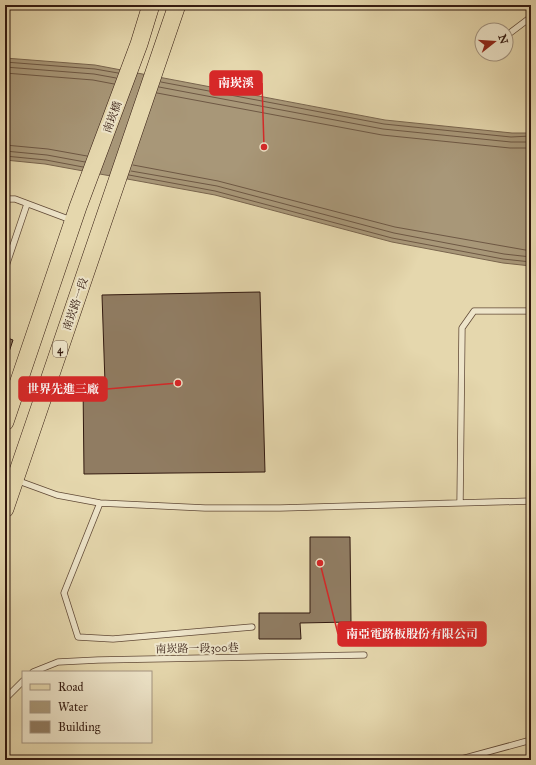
<svg xmlns="http://www.w3.org/2000/svg" width="536" height="765" viewBox="0 0 536 765" font-family="'IM FELL Great Primer','Noto Serif TC',serif">
  <rect width="100%" height="100%" fill="#e5d7ad"/>
  <filter id="stains"><feTurbulence type="fractalNoise" baseFrequency=".005" numOctaves="4"/><feColorMatrix values="0 0 0 0 .2 0 0 0 0 .09 0 0 0 0 .02 0 0 0 .5 -.17"/></filter>
  <radialGradient id="worn" r=".72"><stop offset=".6" stop-color="#630" stop-opacity="0"/><stop offset="1" stop-color="#630" stop-opacity=".3"/></radialGradient>
  <path fill="#a89778" stroke="#79654e" d="M5,58L95,65L385,120L512,133H531V266L503,263L392,242L215,195L45,164L5,160Z"/>
  <g fill="none" stroke-linecap="round" stroke-linejoin="round">
    <path stroke="#6e5844" stroke-width="1" d="M5,62L95,69L118,73
      M5,67L94,74L116,78
      M5,73L93,80L114,84
      M161,82L384,124L511,137L531,136
      M159,87L383,129L511,142H531
      M157,93L382,135L510,148H531
      M5,145L48,149L87,156
      M5,151L47,155L85,162
      M5,156L46,160L83,167
      M133,165L218,181L395,227L531,251
      M131,171L217,186L394,233L504,254L531,257
      M129,175L215,191L392,238L503,259L531,262"/>
  </g>
  <path fill="#907c62" stroke="#331a10" d="M260,292L265,472L84,474L83,383H105L102,295Z
    M5,337L13,340L5,364Z
    M310,537H350L351,622L300,623L301,639H259V613H310Z"/>
  <g fill="none" stroke-linecap="round" stroke-linejoin="round">
    <g stroke="#604937" stroke-width="7">
      <path id="service" d="M506,36L531,17
        M5,199H15L71,220
        M5,269L27,204
        M5,476L57,495L100,503L205,508H280L531,501
        M100,503L64,593L78,637L113,639L252,627
        M460,503L462,328L474,311H531
        M33,672L58,662L98,660L364,655
        M5,699L23,681
        M458,760L531,740"/>
    </g>
    <g stroke="#331a10" stroke-width="18">
      <path id="primary" d="M5,422L78,207L139,44L151,5
        M5,509L177,5"/>
    </g>
    <use href="#service" stroke="#eee5ca" stroke-width="5.5"/>
    <use href="#primary" stroke="#e5d7ad" stroke-width="17"/>
  </g>
  <g text-anchor="middle" stroke-width="4" stroke-linejoin="round" paint-order="stroke">
    <rect fill="#eee5ca" stroke="#6b5748" stroke-width="1" x="53" y="341" width="14" height="16" rx="3"/>
    <g font-size="10" font-weight="bold" fill="#331a10">
      <text x="60" y="353">4</text>
    </g>
    <g font-size="11" fill="#331a10" stroke="#eee5ca">
      <text transform="translate(112 117) rotate(-70)" y="4">南崁橋</text>
      <text transform="translate(75 304) rotate(-71)" y="4">南崁路一段</text>
      <text transform="translate(197 648) rotate(-1)" y="4">南崁路一段300巷</text>
    </g>
  </g>
  <path fill="none" stroke="#d62828" stroke-width="1.5" d="M264 147L262 83M178 383L107 389M320 563L338 634"/>
  <g fill="#d62828" stroke="#eee5ca" stroke-width="1.5">
    <circle cx="264" cy="147" r="4"/>
    <circle cx="178" cy="383" r="4"/>
    <circle cx="320" cy="563" r="4"/>
  </g>
  <g fill="#d62828" stroke="#d62828" stroke-width="1.5">
    <rect x="210" y="71" width="52" height="24" rx="4"/>
    <rect x="19" y="377" width="88" height="24" rx="4"/>
    <rect x="338" y="622" width="148" height="24" rx="4"/>
  </g>
  <g font-size="12" text-anchor="middle" font-weight="bold" fill="#fff">
    <text x="236" y="87">南崁溪</text>
    <text x="63" y="393">世界先進三廠</text>
    <text x="412" y="638">南亞電路板股份有限公司</text>
  </g>
  <rect width="536" height="765" fill="none" stroke="#e5d7ad" stroke-width="20"/>
  <rect x="6" y="6" width="524" height="753" fill="none" stroke="#331a10" stroke-width="2"/>
  <rect x="10" y="10" width="516" height="745" fill="none" stroke="#331a10"/>
  <rect x="22" y="671" width="130" height="72" fill="#eee5ca" stroke="#a39480"/>
  <rect x="30" y="684" width="20" height="6" fill="#e5d7ad" stroke="#a39480"/>
  <text x="58" y="691" font-size="12" fill="#331a10">Road</text>
  <rect x="30" y="701" width="20" height="12" fill="#a89778" stroke="#a39480"/>
  <text x="58" y="711" font-size="12" fill="#331a10">Water</text>
  <rect x="30" y="721" width="20" height="12" fill="#907c62" stroke="#a39480"/>
  <text x="58" y="731" font-size="12" fill="#331a10">Building</text>
  <g transform="translate(494 42) rotate(73)"><circle r="19" fill="#eee5ca" stroke="#a39480"/>
  <path d="M0-3L7 15L0 10L-7 15Z" fill="#8f2418"/>
  <text y="-6" font-size="11" font-weight="bold" text-anchor="middle" fill="#331a10">N</text>
  </g>
  <rect width="100%" height="100%" filter="url(#stains)"/>
  <rect width="100%" height="100%" fill="url(#worn)"/>
</svg>
